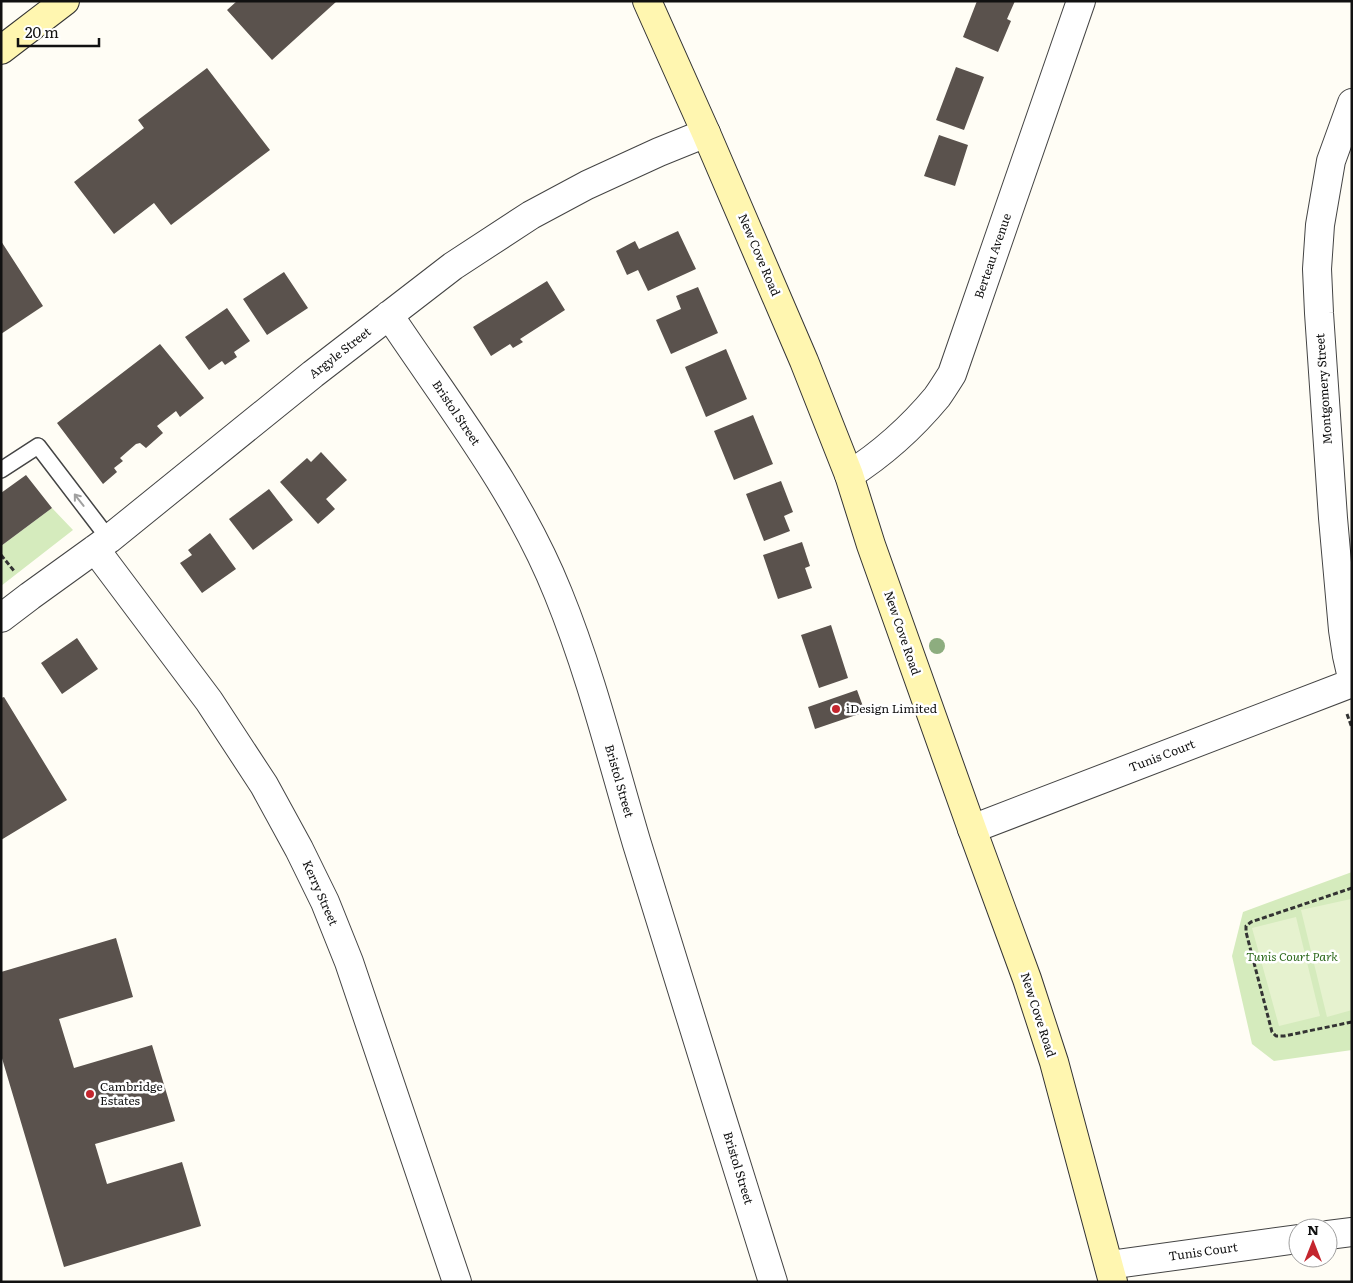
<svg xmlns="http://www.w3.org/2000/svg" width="1353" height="1283" viewBox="0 0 1353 1283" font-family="Literata,serif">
  <rect width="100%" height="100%" fill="#fffdf5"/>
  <path fill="#d5ebbd" d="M52,508L73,530L1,586V546Z
    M1352,872V1050L1274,1061L1252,1044L1232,956L1243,912Z"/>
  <path fill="#e6f2cf" d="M1351,899L1352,904V1010L1327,1017L1301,910Z
    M1296,917L1320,1016L1279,1026L1252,928Z"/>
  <path fill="#5a524d" d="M237,1H337L272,60L227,10Z
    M977,1H1015L1007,19L1011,21L998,52L963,37Z
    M956,67L984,77L964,130L936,120Z
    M207,68L270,150L171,225L154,203L114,234L74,182L144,128L138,120Z
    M939,135L968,145L955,186L924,176Z
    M678,231L696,269L648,291L638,270L627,275L616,251L635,241L639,249Z
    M1,241L43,306L1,334Z
    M284,272L308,308L267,335L243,299Z
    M547,281L565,310L520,339L523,342L513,348L510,344L491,356L473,327Z
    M698,287L718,333L671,354L656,320L681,309L676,296Z
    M227,308L250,341L234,352L237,357L225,365L222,361L209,370L185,337Z
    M160,344L204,398L180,417L176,411L157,426L163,433L146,448L140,443L136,444L120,458L123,461L114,468L117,472L103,484L57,423Z
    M726,349L747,399L706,417L685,367Z
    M753,415L773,464L734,480L714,431Z
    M321,452L347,480L326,499L335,509L318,524L280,482L307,458L311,462Z
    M26,475L52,508L1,546V493Z
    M781,481L793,512L784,516L790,531L764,541L746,494Z
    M269,489L293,520L253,550L229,519Z
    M210,533L236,569L202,593L180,563L192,555L188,550Z
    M802,542L810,566L805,568L812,588L778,599L763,555Z
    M831,625L848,678L819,688L801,635Z
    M77,638L98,669L62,694L41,663Z
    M857,690L865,712L815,729L808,707Z
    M4,697L67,800L1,840V698Z
    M116,938L133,997L59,1019L74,1068L152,1045L175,1121L95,1144L107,1184L182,1162L201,1226L64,1267L1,1055V972Z"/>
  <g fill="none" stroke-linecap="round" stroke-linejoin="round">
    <g stroke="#444" stroke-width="18">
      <path id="lane" d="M1,470L38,446L109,539"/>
    </g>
    <g stroke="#444" stroke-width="30">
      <path id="street" d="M1352,103L1331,161L1320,225L1317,269L1319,313L1333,518L1343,630L1347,656L1352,678
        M389,315C449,405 517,491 558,593C591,674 612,760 637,844C681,990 728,1136 773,1282
        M849,475C882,454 912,427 937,397C942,390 947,382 952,374L1081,1
        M95,549L209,701L264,785L299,849L325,902L349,962L457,1282
        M1,618L30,596L109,539L313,374L453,266L531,215L587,185L659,152L706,133
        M972,829L1352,683
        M1328,1235L1352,1232
        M1109,1265L1298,1239"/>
    </g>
    <g stroke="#333" stroke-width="30">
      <path id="secondary" d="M647,1L706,133L804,361L849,475L871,545L972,829L1027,979L1054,1062L1113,1282
        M1,50L65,1"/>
    </g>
    <path stroke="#333" stroke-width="3" stroke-dasharray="5 2.5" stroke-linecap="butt" d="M1,555L15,572
      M1347,714L1352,728
      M1352,888L1251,922L1246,926V932L1272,1032L1276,1036H1284L1352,1022"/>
    <use href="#lane" stroke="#fff" stroke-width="15"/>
    <use href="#street" stroke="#fff" stroke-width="28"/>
    <use href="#secondary" stroke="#fff6b0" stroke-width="28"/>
  </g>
  <circle fill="#8dad7f" cx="937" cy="646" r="8"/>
  <defs><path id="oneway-shaft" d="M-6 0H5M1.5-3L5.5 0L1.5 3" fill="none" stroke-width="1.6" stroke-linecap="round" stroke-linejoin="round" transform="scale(1.25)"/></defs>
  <use stroke="#a0a0a0" href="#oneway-shaft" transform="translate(79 500) rotate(-128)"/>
  <g fill="#c4262e" stroke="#fff" stroke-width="2">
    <circle cx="836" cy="709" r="5"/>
    <circle cx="90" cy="1094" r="5"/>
  </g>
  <g text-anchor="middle" stroke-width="5" stroke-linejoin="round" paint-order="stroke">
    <g font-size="12" fill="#111" stroke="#fff">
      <text transform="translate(759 255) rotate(67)" y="4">New Cove Road</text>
      <text transform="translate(993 256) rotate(-71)" y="4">Berteau Avenue</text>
      <text transform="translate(340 353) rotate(-38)" y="4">Argyle Street</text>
      <text transform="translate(1324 389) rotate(-94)" y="4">Montgomery Street</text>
      <text transform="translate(456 413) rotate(56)" y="4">Bristol Street</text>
      <text transform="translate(902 633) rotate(71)" y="4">New Cove Road</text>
      <text transform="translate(1162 756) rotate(-21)" y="4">Tunis Court</text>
      <text transform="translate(619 781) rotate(74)" y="4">Bristol Street</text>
      <text transform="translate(320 893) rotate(66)" y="4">Kerry Street</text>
      <text transform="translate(1038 1015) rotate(72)" y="4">New Cove Road</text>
      <text transform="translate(738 1168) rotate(73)" y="4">Bristol Street</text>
      <text transform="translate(1203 1252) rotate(-8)" y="4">Tunis Court</text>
    </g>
    <g font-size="12" fill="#111" stroke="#fff" text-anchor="start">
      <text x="846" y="713">iDesign Limited</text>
      <text x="100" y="1091">Cambridge<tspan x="100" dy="14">Estates</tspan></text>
    </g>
    <g font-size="12" font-style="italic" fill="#2f6b1f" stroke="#fff">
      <text x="1292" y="961">Tunis Court Park</text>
    </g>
  </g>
  <rect width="1353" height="1283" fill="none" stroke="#111111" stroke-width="5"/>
  <g transform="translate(1313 1243)"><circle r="24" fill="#ffffff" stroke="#a0a0a0"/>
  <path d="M0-4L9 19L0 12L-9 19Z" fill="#c4262e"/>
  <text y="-8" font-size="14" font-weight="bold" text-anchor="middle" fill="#111111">N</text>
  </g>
  <path d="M18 38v8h81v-8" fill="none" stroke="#111111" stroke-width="2.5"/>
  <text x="25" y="38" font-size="15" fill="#111111" stroke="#ffffff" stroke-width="4" paint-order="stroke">20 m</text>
</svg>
